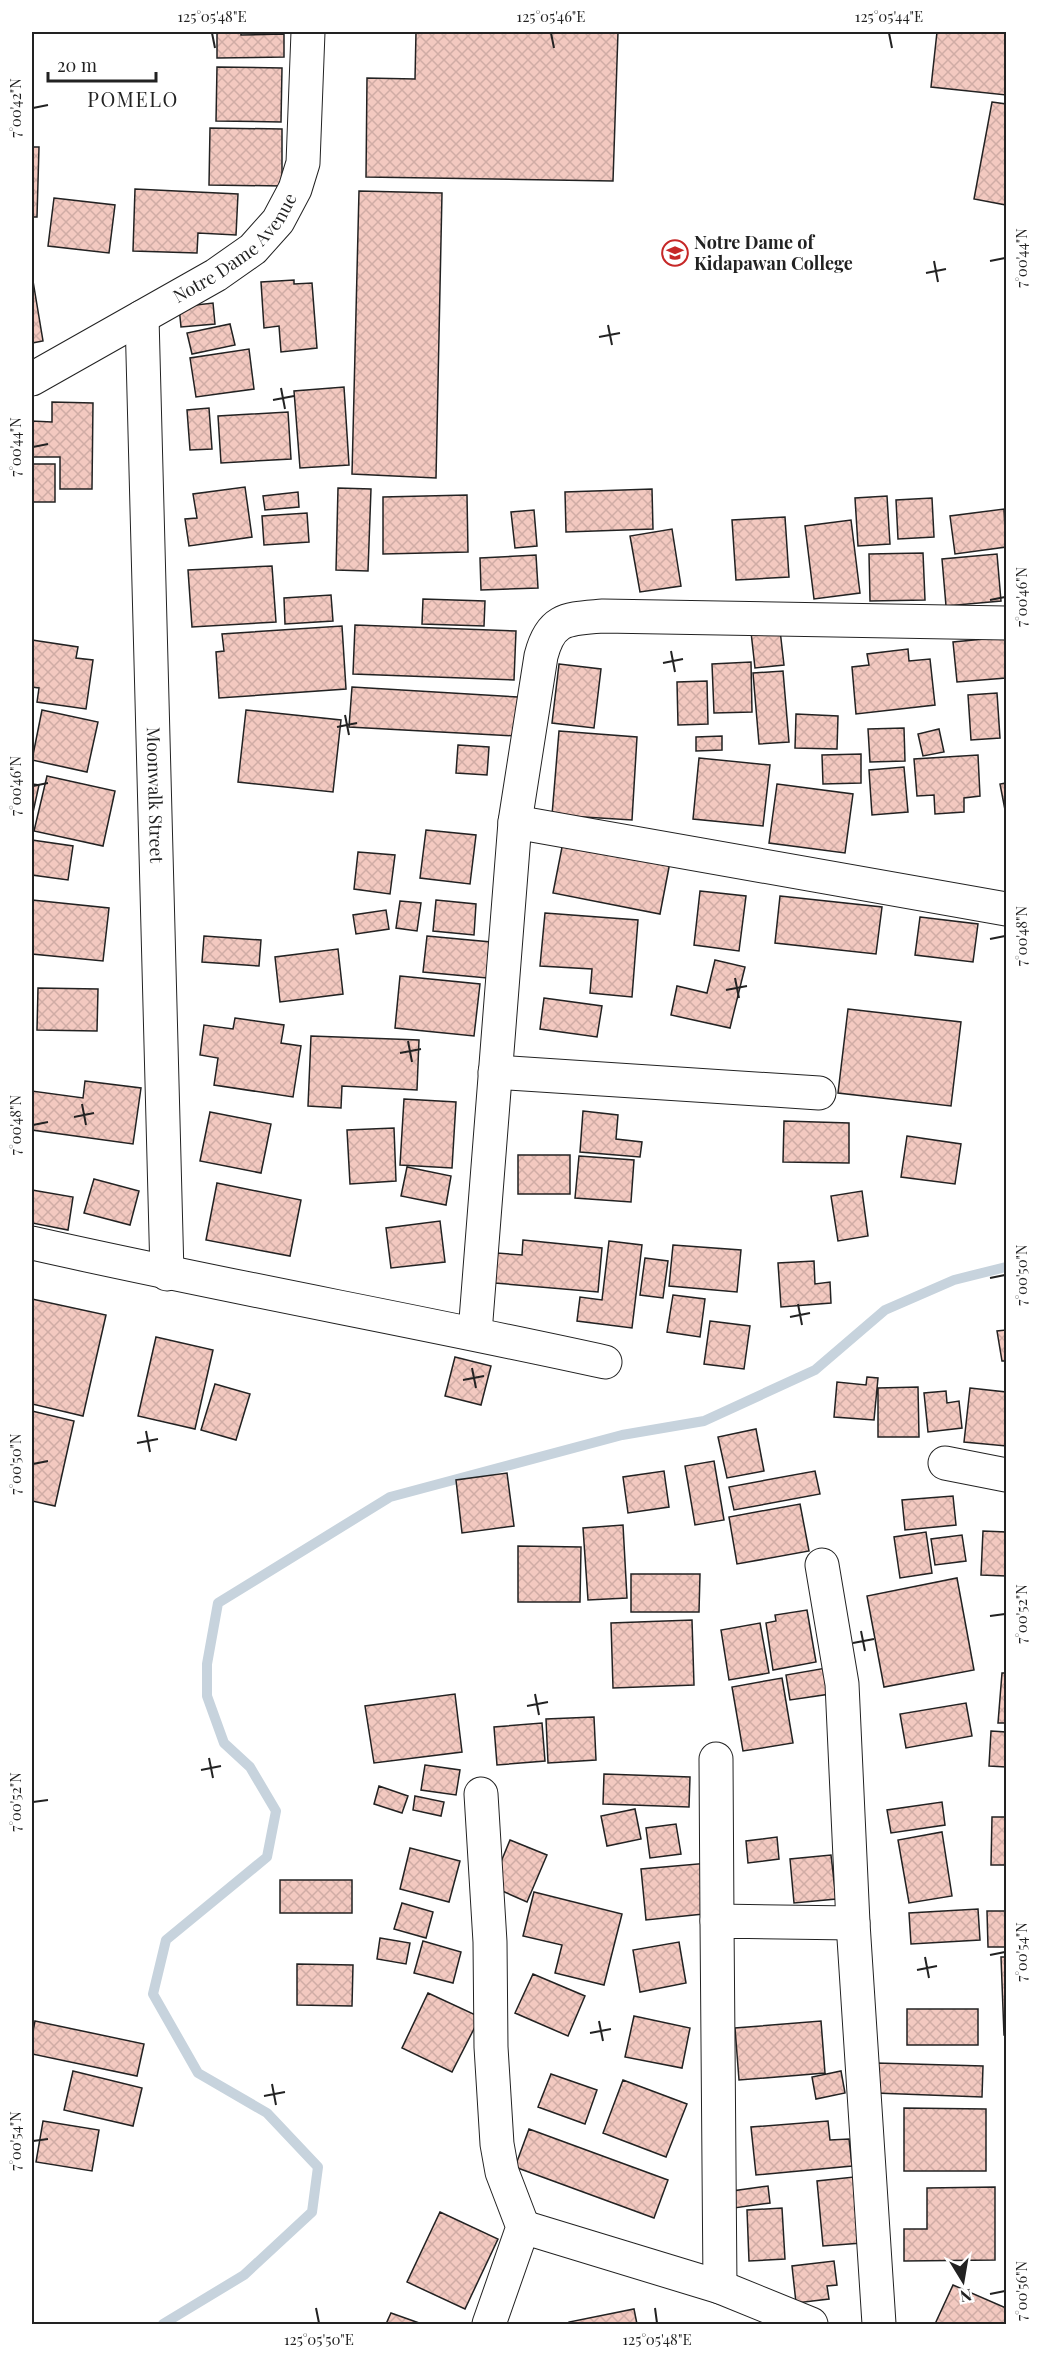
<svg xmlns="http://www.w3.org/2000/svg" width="1038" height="2356" viewBox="0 0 1038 2356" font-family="'Playfair Display',serif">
  <defs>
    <pattern id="building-cross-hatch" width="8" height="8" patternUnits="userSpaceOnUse" patternTransform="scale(1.5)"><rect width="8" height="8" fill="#f3c9c0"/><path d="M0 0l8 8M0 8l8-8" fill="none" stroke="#d0aca5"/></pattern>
  </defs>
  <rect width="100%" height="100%" fill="#fff"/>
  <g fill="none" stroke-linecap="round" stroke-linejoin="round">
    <path stroke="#c7d3dd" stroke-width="10" d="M163,2324L244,2275L312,2212L318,2167L267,2113L198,2073L153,1994L166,1940L267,1857L276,1811L250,1767L224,1743L207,1696V1664L218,1603L390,1497L622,1435L704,1421L815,1370L885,1310L954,1280L1006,1267"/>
  </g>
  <path fill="url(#building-cross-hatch)" stroke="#222" stroke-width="1.5" d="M217,32H241V35L284,34V57L217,58Z
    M416,32H618L613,181L366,177L367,78L415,79Z
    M937,32H1006V95L931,87Z
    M217,67L282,68L281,122L216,121Z
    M992,102L1006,104V205L974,199Z
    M210,128L282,129V186L209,185Z
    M32,147H39L37,217H32Z
    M135,189L238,194L236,235L198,233L197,253L133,251Z
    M359,191L442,193L436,478L352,474Z
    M54,198L115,205L109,253L48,246Z
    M32,275L43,341L32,343Z
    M294,280V284L312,283L317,348L281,352L279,326L264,328L261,282Z
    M213,303L215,324L181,327L179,307Z
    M230,324L235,345L192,354L187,333Z
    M249,349L254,389L196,397L190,358Z
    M344,387L349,465L300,468L294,391Z
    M52,402L93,403L92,489H60V457H32V421L52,422Z
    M209,408L212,449L190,450L187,410Z
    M288,412L291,459L221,463L218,416Z
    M32,464H55V502H32Z
    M245,487L252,537L189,546L185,519L197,518L193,494Z
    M338,488L371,489L368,571L336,570Z
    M652,489L653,529L566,532L565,492Z
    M298,492L299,507L265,510L263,496Z
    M467,495L468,552L383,554V497Z
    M887,496L890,544L858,546L855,498Z
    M932,498L934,537L898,539L896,500Z
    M1004,509L1006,547L955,554L950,516Z
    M534,510L537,546L515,548L511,512Z
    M307,513L309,542L264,545L262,516Z
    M785,517L789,577L736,580L732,520Z
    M851,520L860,593L814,599L805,526Z
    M672,529L681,586L640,592L630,536Z
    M923,553L925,600L870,601L869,554Z
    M997,554L1001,601L946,606L942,559Z
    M536,555L538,588L481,590L480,558Z
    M272,566L276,622L192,627L188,570Z
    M331,595L333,621L285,624L284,598Z
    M423,599L485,601L484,626L422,624Z
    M355,625L516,631L514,680L353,674Z
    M342,626L346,689L219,698L216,652L224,651L222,634Z
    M780,630L784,665L755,668L751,632Z
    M1005,637L1006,678L957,682L953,642Z
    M32,640L78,647L76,658L93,660L86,709L37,702L39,688L32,687Z
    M908,649L909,661L930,659L935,705L856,714L852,667L869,665L867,654Z
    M751,662L752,712L714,713L712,664Z
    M559,664L601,669L594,728L552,723Z
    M783,671L789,742L759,744L753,673Z
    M707,681L708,724L678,725L677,682Z
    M352,687L518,697L516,736L349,727Z
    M997,693L1000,738L971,740L968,695Z
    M42,710L98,722L87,772L32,760Z
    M246,710L341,720L333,792L238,782Z
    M796,714L838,716L837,749L795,748Z
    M904,728L905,761L870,762L868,729Z
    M939,729L944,752L923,756L918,734Z
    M559,731L637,737L632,820L552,815Z
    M722,736V750L696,751V737Z
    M458,745L489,747L487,775L456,773Z
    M861,754V783L823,784L822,755Z
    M978,755L980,796L964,798V812L935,814L934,795L917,796L914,759Z
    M699,758L770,765L763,826L693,819Z
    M904,767L908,812L872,815L869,770Z
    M47,776L115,791L103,846L34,831Z
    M1006,783V815L1000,784Z
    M32,784L39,785L32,817Z
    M777,784L853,794L845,853L769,843Z
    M426,830L476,835L470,884L420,878Z
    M32,840L73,846L68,880L32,875Z
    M563,842L670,862L660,914L553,893Z
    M358,852L395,855L390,894L354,889Z
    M700,891L746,896L739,951L694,945Z
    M780,896L882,907L876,954L775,943Z
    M32,900L109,908L103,961L32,954Z
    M436,900L476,904L474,935L433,931Z
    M400,901L421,903L417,931L396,928Z
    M386,910L389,929L356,934L353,915Z
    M545,913L638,920L632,997L590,993L592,969L540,966Z
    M920,917L978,924L973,962L915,955Z
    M204,936L261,940L259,966L202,962Z
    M427,936L491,942L487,978L423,972Z
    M338,949L343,994L280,1002L275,957Z
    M715,960L745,967L730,1028L671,1015L677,986L707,993Z
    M400,976L480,984L474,1036L395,1028Z
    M38,988L98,989L97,1031L37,1030Z
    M544,998L602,1006L597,1037L540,1029Z
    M848,1009L961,1022L951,1106L838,1093Z
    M235,1018L284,1025L281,1043L301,1046L293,1097L214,1085L218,1058L200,1055L204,1025L233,1029Z
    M311,1036L419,1040L417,1090L342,1086L341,1108L308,1106Z
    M85,1081L141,1088L133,1144L32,1130V1091L83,1098Z
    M404,1099L456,1102L452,1168L400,1165Z
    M583,1111L618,1115L616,1139L642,1142L640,1157L580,1152Z
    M210,1112L271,1124L261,1173L200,1161Z
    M784,1121L849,1123V1163L783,1162Z
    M394,1128L396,1181L350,1184L347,1130Z
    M907,1136L961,1144L955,1184L901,1177Z
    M518,1155H570V1194H518Z
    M579,1156L634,1160L631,1202L575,1198Z
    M407,1167L451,1176L446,1205L401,1196Z
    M94,1179L139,1191L130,1225L84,1213Z
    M217,1183L301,1200L290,1256L206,1240Z
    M32,1190L73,1197L68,1230L32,1223Z
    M862,1191L868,1236L838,1241L831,1196Z
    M440,1221L445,1262L391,1268L386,1228Z
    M523,1240L602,1248L598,1292L495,1283L497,1253L522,1255Z
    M609,1241L642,1245L632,1328L577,1321L580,1297L602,1300Z
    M673,1245L741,1250L737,1292L669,1286Z
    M645,1258L668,1261L663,1298L640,1295Z
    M814,1261L815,1284L830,1282L831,1303L781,1307L778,1263Z
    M673,1295L705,1299L700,1337L667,1332Z
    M32,1299L106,1315L83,1416L32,1404Z
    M710,1321L750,1326L744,1369L704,1364Z
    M1006,1330V1361H1002L997,1331Z
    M156,1337L213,1350L195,1429L138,1416Z
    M455,1357L491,1366L481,1405L445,1396Z
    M867,1377L878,1378L874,1420L834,1417L837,1382L866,1385Z
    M215,1384L250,1394L236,1440L201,1430Z
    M918,1387L919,1437H878V1388Z
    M970,1388L1006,1392V1446L964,1442Z
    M946,1391L947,1403L959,1401L962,1428L928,1432L924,1393Z
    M32,1411L74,1421L55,1506L32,1501Z
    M756,1429L764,1471L727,1478L718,1437Z
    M714,1461L724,1520L695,1525L685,1466Z
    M664,1471L669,1507L628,1513L623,1477Z
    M815,1471L820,1494L734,1510L729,1487Z
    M507,1473L514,1526L462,1533L456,1480Z
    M953,1496L956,1525L905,1530L902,1500Z
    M800,1504L809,1551L737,1564L729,1517Z
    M623,1525L627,1598L588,1600L583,1528Z
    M983,1531L1006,1532V1576L981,1575Z
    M926,1532L932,1573L900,1578L894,1537Z
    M962,1535L966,1561L935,1565L931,1539Z
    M518,1546L581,1547L580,1602H518Z
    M631,1574H700L699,1612H631Z
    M957,1578L974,1670L884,1687L867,1596Z
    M807,1610L816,1662L773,1670L766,1623L776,1621L775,1615Z
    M692,1620L694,1685L613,1688L611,1623Z
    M760,1623L769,1673L729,1680L721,1630Z
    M826,1668L830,1694L790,1700L786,1675Z
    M1002,1673H1006V1723H998Z
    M782,1678L793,1743L743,1751L732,1687Z
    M455,1694L462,1752L374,1763L365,1706Z
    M966,1703L972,1736L906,1748L900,1714Z
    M594,1717L596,1760L548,1763L546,1719Z
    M542,1723L545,1761L497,1765L494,1727Z
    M991,1731L1006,1732V1767L989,1766Z
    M425,1765L460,1770L456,1795L421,1790Z
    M604,1774L690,1777L689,1807L603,1804Z
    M379,1786L408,1796L402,1813L374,1804Z
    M415,1796L444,1802L441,1816L413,1810Z
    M942,1802L945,1825L891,1833L887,1810Z
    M635,1809L641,1839L607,1846L601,1816Z
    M992,1817H1006V1865H991Z
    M676,1824L681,1854L650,1858L646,1828Z
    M942,1832L952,1896L909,1903L898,1840Z
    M777,1837L779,1859L748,1863L746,1841Z
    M510,1840L547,1855L527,1902L491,1886Z
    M410,1848L460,1861L449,1902L400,1889Z
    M831,1855L836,1899L794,1903L790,1859Z
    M709,1863L713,1913L646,1920L641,1869Z
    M280,1880H352V1913H280Z
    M534,1892L622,1914L604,1985L555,1973L562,1945L523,1936Z
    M402,1903L433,1912L426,1938L394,1929Z
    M978,1909L980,1940L911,1944L909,1913Z
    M987,1911H1006V1947H988Z
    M380,1938L410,1943L406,1964L377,1959Z
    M423,1941L461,1952L453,1983L414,1973Z
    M679,1942L686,1983L640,1992L633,1950Z
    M1001,1957H1006V2035H1004Z
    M297,1964L353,1965L352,2006L297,2005Z
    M533,1974L585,1996L568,2036L515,2013Z
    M428,1993L480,2017L452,2072L402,2048Z
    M907,2009H978V2045H907Z
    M634,2016L690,2028L682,2068L625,2057Z
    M35,2021L144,2044L137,2076L32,2054V2036Z
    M821,2021L825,2073L739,2080L735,2028Z
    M876,2063L983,2066L982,2097L875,2093Z
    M73,2071L142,2088L133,2126L64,2110Z
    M841,2071L845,2093L816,2099L812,2077Z
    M551,2074L597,2090L585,2124L538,2107Z
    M623,2080L687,2104L666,2157L603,2133Z
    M904,2108L986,2109V2171H904Z
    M43,2121L99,2130L92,2171L36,2162Z
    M828,2121L830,2140L849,2139L852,2166L756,2175L751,2127Z
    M529,2129L668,2180L654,2218L515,2167Z
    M854,2177L862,2243L823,2246L817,2181Z
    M768,2186L770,2203L734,2208L732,2191Z
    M995,2187V2260L904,2261V2229H927V2188Z
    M782,2208L785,2259L749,2261L747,2210Z
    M440,2212L498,2239L465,2309L407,2282Z
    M834,2261L837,2285L827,2286L829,2299L796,2303L792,2266Z
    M953,2285L1006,2308V2324H935Z
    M634,2309L637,2324H569V2322Z
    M391,2313L422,2324H386Z"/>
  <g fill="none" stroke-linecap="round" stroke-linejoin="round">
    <g stroke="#222" stroke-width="35">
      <g id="street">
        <path id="s1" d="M142,317L167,1274"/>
        <path d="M515,822L1006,909"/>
        <path d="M495,1072L819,1093"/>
        <path d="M32,1243C222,1286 414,1320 605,1362"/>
        <path d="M475,1333L515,822L541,656C551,617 568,619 603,616L1006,623"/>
        <path d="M945,1463L1006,1475"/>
        <path d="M822,1565L842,1684L853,1923L879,2324"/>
        <path d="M716,1759L717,1921"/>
        <path d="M481,1794L490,1942L491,2047L497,2144L502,2172L523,2227L489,2324"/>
        <path d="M523,2227L720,2287L811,2324"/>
        <path d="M720,2287L717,1921L853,1923"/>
      </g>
    </g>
    <g stroke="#222" stroke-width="35">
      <g id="secondary">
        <path id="s2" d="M32,379L216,275L253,249L278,221L295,189L303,163L308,32"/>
      </g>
    </g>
    <use href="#street" stroke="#fff" stroke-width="33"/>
    <use href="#secondary" stroke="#fff" stroke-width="33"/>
  </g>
  <path fill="none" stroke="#222" stroke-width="2" d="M212,33L215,48M551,33L554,48M889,33L892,48M33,108L48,105M934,261L938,282M990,261L1005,258M926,273L946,269M608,325L612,345M599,337L620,333M281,388L285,409M273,400L294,396M33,447L48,444M990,600L1005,597M671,651L675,672M663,663L683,659M345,715L349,735M337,727L357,723M33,786L48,783M990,939L1005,936M735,978L739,998M726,990L747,986M408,1041L412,1062M400,1053L421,1049M82,1104L86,1125M74,1117L94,1113M33,1125L48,1122M990,1278L1005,1275M798,1304L802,1325M790,1317L810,1313M472,1368L476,1388M463,1380L484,1376M146,1431L150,1452M137,1443L158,1439M33,1464L48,1461M990,1616L1005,1614M861,1631L865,1651M853,1643L874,1639M535,1694L539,1715M527,1706L548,1702M209,1758L213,1778M201,1770L221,1766M33,1802L48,1800M990,1955L1005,1952M925,1957L929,1978M917,1970L937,1966M599,2021L603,2041M590,2033L611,2029M272,2084L276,2105M264,2096L285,2092M33,2141L48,2139M990,2294L1005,2291M316,2308L319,2323M655,2308L657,2323"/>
  <defs>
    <g id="university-ring" transform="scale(1.35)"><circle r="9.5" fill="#fff" stroke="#c62828" stroke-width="1.5"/><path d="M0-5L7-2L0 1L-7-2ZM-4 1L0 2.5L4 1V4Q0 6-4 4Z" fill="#c62828"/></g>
  </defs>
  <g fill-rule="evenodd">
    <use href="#university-ring" x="675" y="253"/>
  </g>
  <g text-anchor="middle" stroke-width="4.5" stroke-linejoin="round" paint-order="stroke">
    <g font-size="18" font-weight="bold" fill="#222" stroke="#fff" text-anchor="start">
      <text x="694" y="249">Notre Dame of<tspan x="694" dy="21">Kidapawan College</tspan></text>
    </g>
    <g font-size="18" fill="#222" stroke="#fff">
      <text dy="6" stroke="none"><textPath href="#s2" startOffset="244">Notre Dame Avenue</textPath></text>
      <text dy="6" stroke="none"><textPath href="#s1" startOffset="478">Moonwalk Street</textPath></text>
    </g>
    <g font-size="20" letter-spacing="1.5" fill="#222" stroke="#fff">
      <text x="133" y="107">POMELO</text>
    </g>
  </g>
  <rect width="1038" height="2356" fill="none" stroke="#ffffff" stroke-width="66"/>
  <g transform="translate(963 2281) rotate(169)" stroke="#ffffff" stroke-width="4.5" paint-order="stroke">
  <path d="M0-4.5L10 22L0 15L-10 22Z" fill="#222222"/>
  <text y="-9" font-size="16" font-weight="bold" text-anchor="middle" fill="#222222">N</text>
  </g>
  <path d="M48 72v9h108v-9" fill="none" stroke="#222222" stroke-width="3"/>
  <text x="57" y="72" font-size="18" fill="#222222" stroke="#ffffff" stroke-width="4.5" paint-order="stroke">20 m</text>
  <rect x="33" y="33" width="972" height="2290" fill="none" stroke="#222" stroke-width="2"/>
  <g font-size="15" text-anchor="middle" fill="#222">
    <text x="212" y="22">125°05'48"E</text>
    <text x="551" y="22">125°05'46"E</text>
    <text x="889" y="22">125°05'44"E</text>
    <text transform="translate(16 108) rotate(-90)" y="5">7°00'42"N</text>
    <text transform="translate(1022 258) rotate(-90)" y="5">7°00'44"N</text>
    <text transform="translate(16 447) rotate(-90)" y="5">7°00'44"N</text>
    <text transform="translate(1022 597) rotate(-90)" y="5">7°00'46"N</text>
    <text transform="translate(16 786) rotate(-90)" y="5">7°00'46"N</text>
    <text transform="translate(1022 936) rotate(-90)" y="5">7°00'48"N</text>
    <text transform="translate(16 1125) rotate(-90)" y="5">7°00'48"N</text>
    <text transform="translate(1022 1275) rotate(-90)" y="5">7°00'50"N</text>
    <text transform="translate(16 1464) rotate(-90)" y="5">7°00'50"N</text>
    <text transform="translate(1022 1614) rotate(-90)" y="5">7°00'52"N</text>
    <text transform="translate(16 1802) rotate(-90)" y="5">7°00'52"N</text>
    <text transform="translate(1022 1952) rotate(-90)" y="5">7°00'54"N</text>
    <text transform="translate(16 2141) rotate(-90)" y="5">7°00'54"N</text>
    <text transform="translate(1022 2291) rotate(-90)" y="5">7°00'56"N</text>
    <text x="319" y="2345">125°05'50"E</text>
    <text x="657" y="2345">125°05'48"E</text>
  </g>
</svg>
